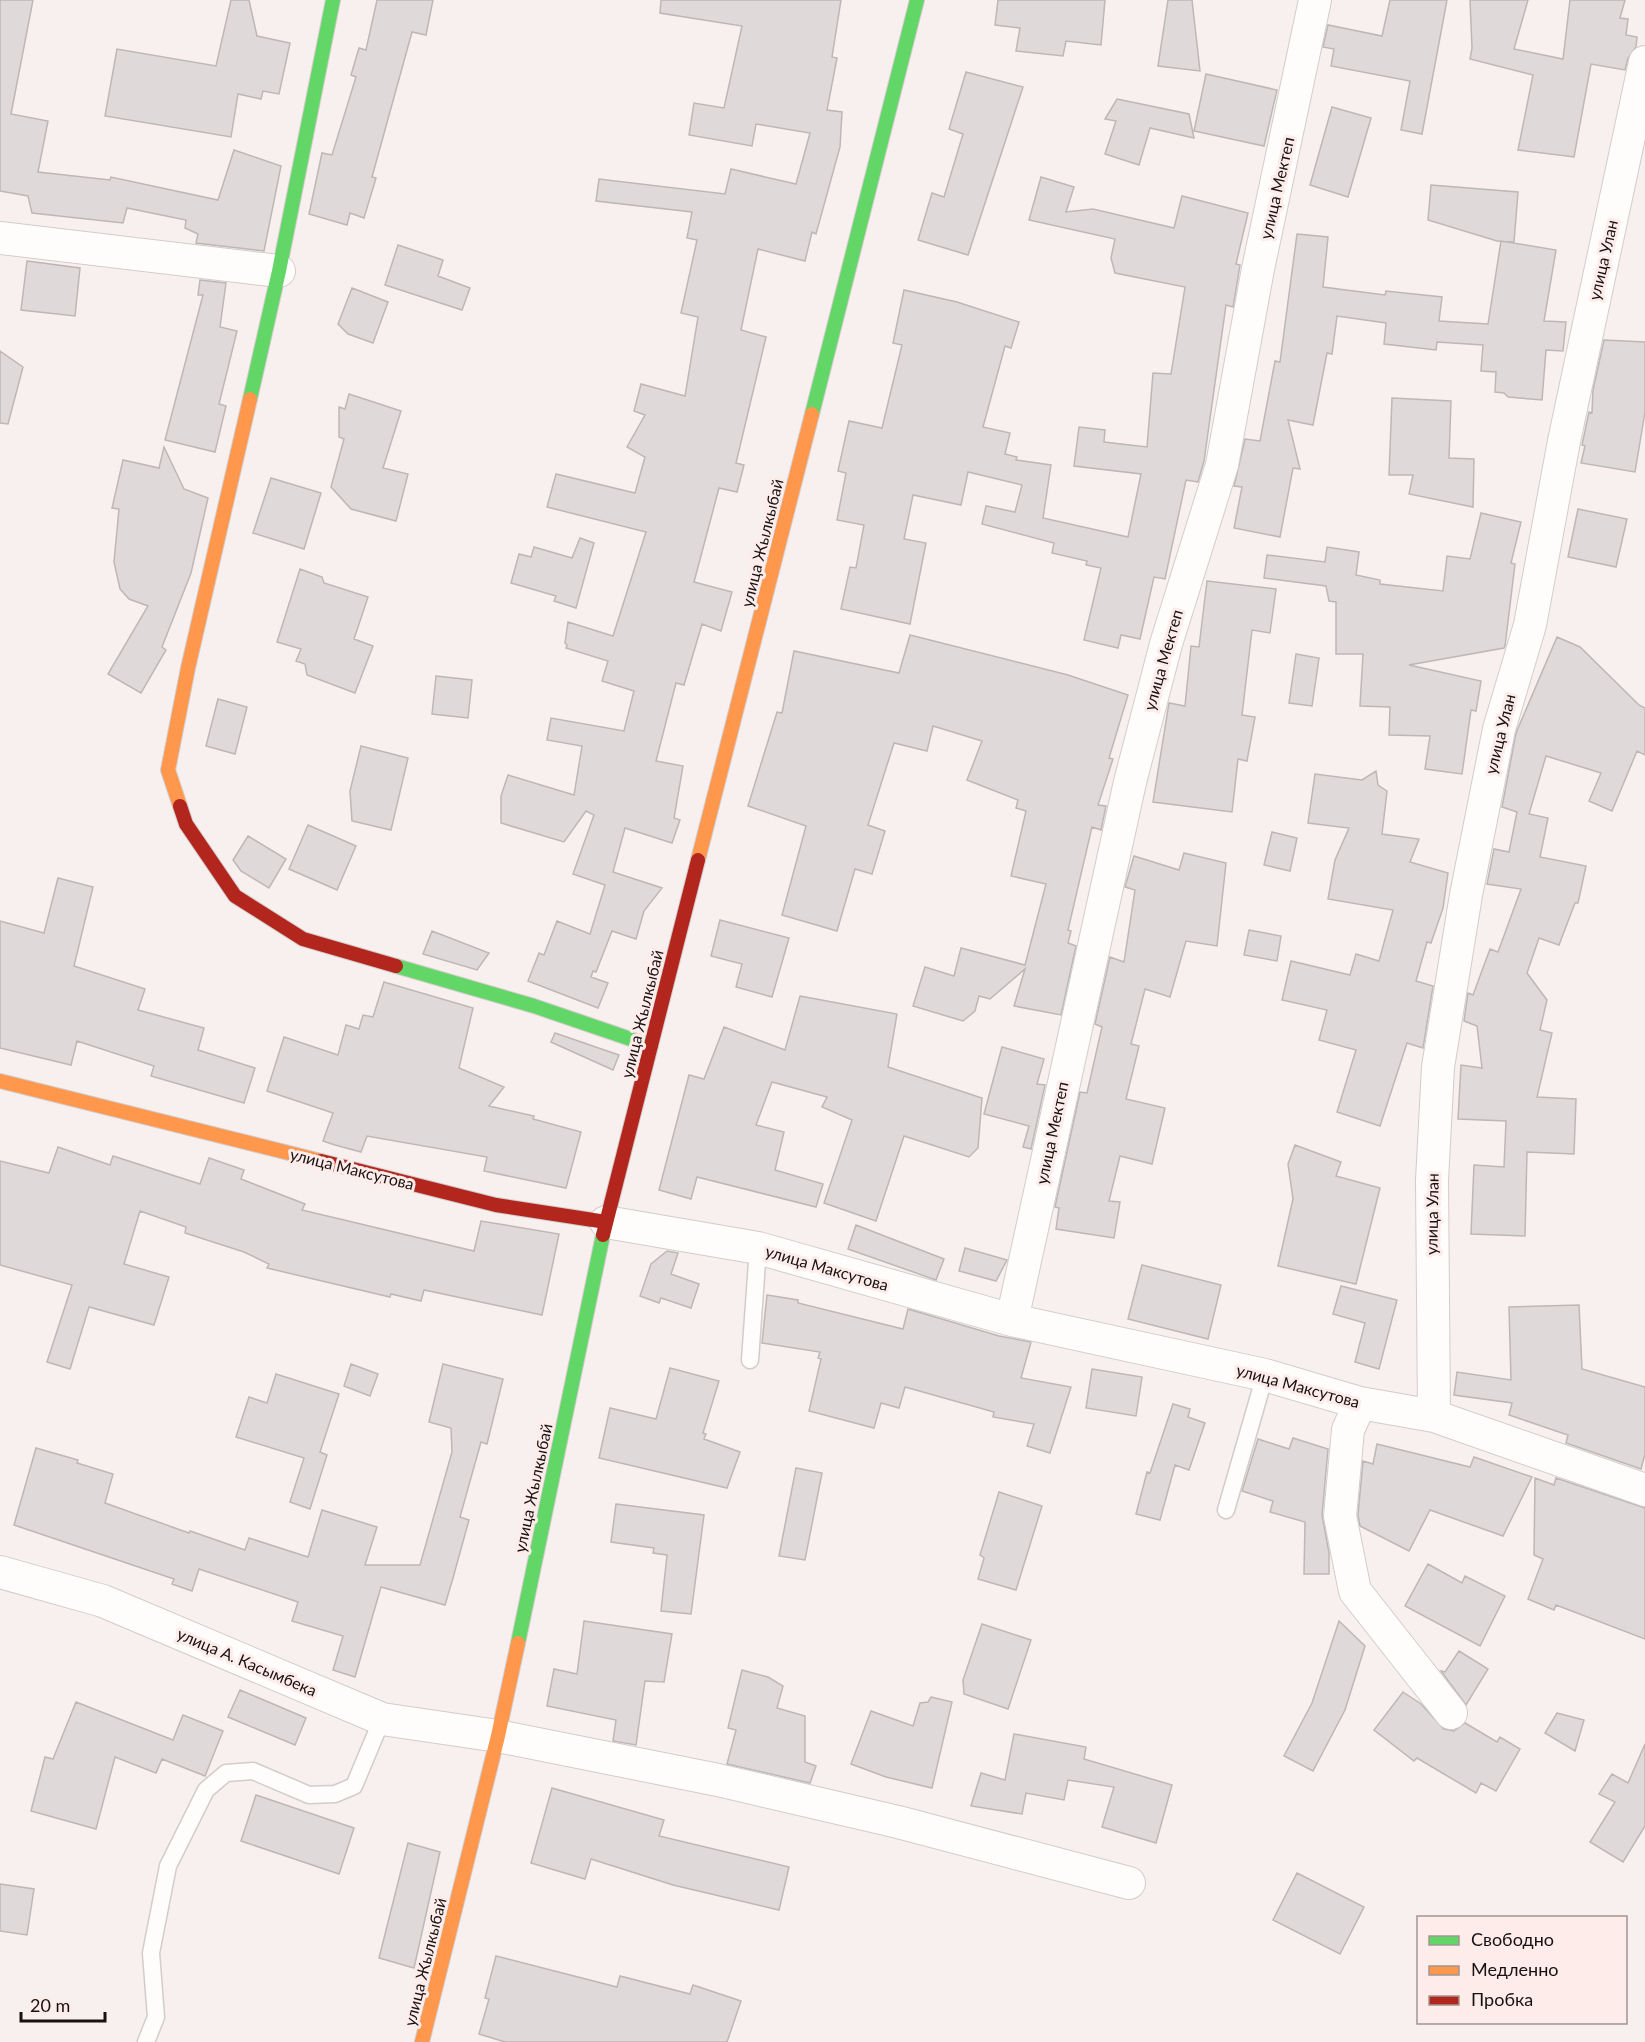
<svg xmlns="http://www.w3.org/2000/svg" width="1645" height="2042" viewBox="0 0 1645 2042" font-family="Lato,sans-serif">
  <rect width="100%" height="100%" fill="#f8f0ee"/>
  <path fill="#dfd9d9" stroke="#bdb7b6" stroke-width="1.5" d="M0,0H33L11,114L48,121L38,172L110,180L111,177L218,200L234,150L281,166L264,251L196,243L198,234L185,228L186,220L127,208L123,223L32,213L28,196L0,191Z
    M231,0H249L257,36L290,43L279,94L263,91L261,99L238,94L231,137L105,116L117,49L216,66Z
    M377,0H433L426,35L412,32L372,177L376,178L364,218L350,213L347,225L309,214L322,153L332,155L356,77L351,75L359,48L366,50Z
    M661,0H841L832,57L837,58L827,110L842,112L840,147L816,234L812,232L805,261L758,249L741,330L766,337L736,463L744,465L737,492L719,488L694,582L732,592L721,631L702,624L684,685L676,683L656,761L683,766L674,818L680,820L672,843L625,828L613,872L662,888L644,911L636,939L612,931L596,972L593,971L591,977L608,983L598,1008L528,981L539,953L544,955L557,921L590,934L605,885L573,874L594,815L586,811L564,842L501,823V796L508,775L574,795L582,746L547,740L551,718L624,731L634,691L602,681L608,661L566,648L567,645L565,643L568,622L613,636L646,532L547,507L556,474L635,493L645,457L627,447L645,415L634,411L641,384L685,396L698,317L681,313L697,240L687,238L692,212L596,201L599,179L725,194L731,169L796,184L810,133L756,124L752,146L689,135L694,103L724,108L742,26L660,13Z
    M998,0H1105L1101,45L1066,41L1063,56L1016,51L1020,28L995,25Z
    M1168,0H1192L1200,71L1158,66Z
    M1390,0H1447L1422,134L1401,130L1410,81L1331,66L1334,49L1323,47L1328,25L1382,36Z
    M1470,0H1528L1514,49L1563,59L1570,0H1625L1620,18L1628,19L1626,35L1637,37L1636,47L1628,58L1625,70L1591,64L1574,157L1518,150L1533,75L1470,59L1472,48Z
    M966,72L1023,87L968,255L918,240L932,193L944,197L963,134L949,129Z
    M1206,74L1277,90L1264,146L1194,131Z
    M1117,99L1189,114L1194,138L1150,128L1139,165L1105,154L1116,121L1105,119Z
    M1332,107L1371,118L1348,197L1310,185Z
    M1041,177L1074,187L1066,212L1093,209L1174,228L1182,196L1248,213L1236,264L1240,265L1233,307L1226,305L1204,461L1198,482L1186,480L1165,579L1154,577L1140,639L1121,635L1118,648L1084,640L1101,568L1086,565L1087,561L1052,553L1054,543L982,524L986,506L1015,512L1022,485L968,472L961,505L913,495L904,539L926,543L910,624L841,609L850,567L856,568L864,525L837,520L846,473L838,471L849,421L882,428L902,345L893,343L904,290L957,302L1019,322L1011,348L1005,346L983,427L1010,433L1005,454L1017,457L1016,460L1051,465L1043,518L1128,537L1141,474L1074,466L1079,427L1105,430L1104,442L1147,447L1153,373L1171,374L1185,287L1115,273L1111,258L1115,239L1029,220Z
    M1431,185L1518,192L1514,242L1497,241L1428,220Z
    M1297,234L1328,237L1323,287L1385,295L1386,291L1442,297L1439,321L1488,324L1501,241L1556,250L1544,321L1566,322L1563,351L1546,350L1542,400L1508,397L1504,393L1495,392L1496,372L1481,371L1483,345L1437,342L1436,350L1384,344L1386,323L1337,316L1332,354L1327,353L1313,425L1288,420L1300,469L1293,468L1280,537L1234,528L1242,487L1234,486L1245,439L1260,441L1275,361L1280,362Z
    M398,245L443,260L438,276L470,288L462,310L385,285Z
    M27,261L80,268L75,316L21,310Z
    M200,280L226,283L220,327L237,331L219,404L226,406L215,452L165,440L203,295H198Z
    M352,288L388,302L373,343L348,334L338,324Z
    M1604,340L1645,342V412L1635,472L1581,463L1585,446L1582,445L1589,412L1592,413L1593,390Z
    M0,351L23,367L8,424L0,423Z
    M349,394L401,411L383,468L408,474L396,521L351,509L331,487L344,439L339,437V407L345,409Z
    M1392,398L1451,401L1449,458L1474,459L1473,507L1409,494L1413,475H1389Z
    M164,447L184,489L208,498L191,573L162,647L166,650L141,693L108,674L148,606L129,599L120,589L114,562L119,509L112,508L123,460L159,468Z
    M271,478L321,493L304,549L253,533Z
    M1578,509L1627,519L1616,567L1568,557Z
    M1481,513L1521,522L1511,563L1515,564L1505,646L1504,648L1409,665L1481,681L1476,711L1471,710L1462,774L1425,769L1430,736L1389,735L1390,707L1360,706L1363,654H1336V602L1329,601L1326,586L1264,578L1267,555L1325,562L1327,547L1359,552L1356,575L1380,580V584L1443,591L1447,556L1470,559Z
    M580,538L594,543L576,608L554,601L556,596L511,583L519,554L531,557L534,547L572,558Z
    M300,569L322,577L324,583L368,597L354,639L373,646L355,693L307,675L305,664L296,661L301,649L277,642Z
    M1207,581L1276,589L1270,633L1252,630L1242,715L1255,717L1247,761L1238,759L1232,812L1153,802L1169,703L1185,706L1191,646L1199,647Z
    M910,635L1068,675L1128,695L1109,758L1113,759L1098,805L1106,806L1101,830L1092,827L1068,930L1071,931L1068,943L1076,946L1061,1015L1014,1006L1025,969L990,999L979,996L975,1011L963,1021L913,1006L925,967L954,976L961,948L1025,965L1046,884L1011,876L1026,811L1016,808L1018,800L967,780L982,741L933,726L927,751L894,743L868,825L885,831L872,874L855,869L837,931L782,915L806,826L748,806L777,712L782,713L794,651L899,673Z
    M1557,637L1580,647L1639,705L1645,708V755L1637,751L1612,811L1589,801L1601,773L1546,756L1529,814L1548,818L1540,857L1586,866L1578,903H1575L1559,945L1539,938L1527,973L1547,1000L1540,1030L1552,1033L1537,1097L1576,1099L1574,1154L1527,1152L1525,1236L1471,1234L1474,1165L1504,1167L1506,1121L1458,1119L1461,1065L1482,1068L1477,1026L1464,1021L1468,993L1473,995L1490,949L1498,952L1521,889L1487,884L1494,849L1509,852L1517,812L1502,807L1516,733Z
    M1296,654L1319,658L1312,706L1289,703Z
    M436,676L472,680L468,718L432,714Z
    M218,699L247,707L235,754L206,746Z
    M361,746L408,758L391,830L352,821L350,791Z
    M1376,771L1378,785L1387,791L1382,834L1419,839L1410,862L1448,873L1443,908L1431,943L1427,942L1416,981L1433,986L1423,1048L1407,1043L1380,1126L1337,1112L1356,1050L1319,1040L1327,1010L1282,1000L1291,961L1350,975L1356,954L1379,961L1393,910L1328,899L1335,860L1349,828L1308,823L1315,774L1362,780Z
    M308,825L356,846L337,890L289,869Z
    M1272,832L1297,838L1290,871L1264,865Z
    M248,836L286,859L269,888L241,871L233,860Z
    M1184,853L1226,863L1217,946L1186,941L1170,997L1145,989L1131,1044L1139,1046L1126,1099L1165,1108L1152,1164L1120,1156L1109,1201L1120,1202L1114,1238L1056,1229L1059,1208L1055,1207L1080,1092L1087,1093L1102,1027L1095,1024L1110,957L1124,962L1135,890L1125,887L1134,856L1179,870Z
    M58,878L93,887L74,966L145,989L138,1010L204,1028L198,1050L255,1068L244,1103L151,1076L154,1066L77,1041L71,1065L0,1048V921L44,933Z
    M720,920L789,938L772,997L736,987L742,964L711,956Z
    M1249,930L1281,936L1277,961L1244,955Z
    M432,931L489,953L477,970L423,954Z
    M384,982L473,1008L459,1068L504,1087L489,1106L534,1116L533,1119L581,1132L566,1188L484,1171L487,1157L367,1136L361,1152L335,1145L323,1141L333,1113L267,1091L284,1037L338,1055L346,1025L359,1029L363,1015L373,1017Z
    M800,996L897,1014L888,1067L982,1098L978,1148L969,1157L904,1136L876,1221L824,1203L852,1120L822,1107L827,1097L772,1082L756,1125L784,1132L775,1170L823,1184L816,1207L697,1177L691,1199L659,1190L689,1075L704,1079L724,1027L785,1050Z
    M555,1033L619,1055L613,1070L551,1042Z
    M1002,1047L1044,1059L1037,1084L1045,1085L1031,1149L1023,1147L1029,1126L984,1114Z
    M1295,1145L1341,1162L1336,1176L1380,1188L1356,1284L1278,1266L1293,1199L1288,1164Z
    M58,1147L110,1165L113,1156L200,1184L209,1158L244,1170L241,1179L305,1204L302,1210L474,1251L481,1221L559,1234L542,1315L424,1290L421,1301L391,1294L390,1297L267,1268L269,1264L244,1252L185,1233L186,1227L140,1211L124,1264L169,1277L154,1325L89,1307L70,1369L47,1362L72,1285L0,1265V1161L49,1173Z
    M856,1225L944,1259L936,1280L848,1249Z
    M965,1248L1007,1260L996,1281L959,1271Z
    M667,1251L678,1253L671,1274L699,1284L691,1308L661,1298L659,1303L640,1296L651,1264Z
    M1142,1265L1221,1285L1208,1339L1128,1319Z
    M1341,1286L1397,1300L1379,1369L1355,1362L1365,1323L1333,1314Z
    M767,1295L798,1300V1303L903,1329L908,1309L999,1336L1031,1342L1021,1378L1071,1387L1050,1453L1027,1446L1034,1424L993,1417L994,1412L905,1387L899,1408L881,1403L874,1428L809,1411L821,1359L818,1358L820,1352L762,1343Z
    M1579,1305L1582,1369L1645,1387V1454L1641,1469L1566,1443L1568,1435L1509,1415L1512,1403L1454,1395L1457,1372L1511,1380L1509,1307Z
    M351,1364L378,1374L370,1396L344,1386Z
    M443,1364L503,1379L487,1444L481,1442L460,1517L469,1520L453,1578L445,1605L381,1587L355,1677L333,1670L343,1636L292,1621L298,1602L199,1569L192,1591L172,1584L174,1579L14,1525L36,1448L78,1460L77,1463L113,1474L105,1503L189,1533L190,1531L245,1550L249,1538L308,1557L322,1510L377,1527L365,1565H420L452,1452L451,1428L429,1422Z
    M670,1368L719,1381L703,1433L706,1434L704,1439L740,1452L727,1488L599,1458L610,1408L656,1419Z
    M1092,1369L1142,1377L1136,1416L1086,1408Z
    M276,1374L339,1394L320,1452L327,1455L310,1509L290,1502L304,1458L236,1437L249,1397L267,1403Z
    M1173,1404L1190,1409L1188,1417L1205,1423L1189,1470L1175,1465L1160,1520L1136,1514L1147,1472L1150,1473Z
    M1293,1438L1328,1449L1322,1515L1329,1553V1574H1304L1305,1522L1270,1512L1273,1501L1242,1491L1258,1439L1289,1449Z
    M1377,1444L1470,1467L1474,1457L1532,1477L1503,1536L1430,1510L1409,1551L1360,1526L1358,1515L1363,1461L1373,1464Z
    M796,1468L822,1473L805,1560L779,1556Z
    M1535,1478L1554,1485L1556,1478L1645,1508V1639L1556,1605L1554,1610L1528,1599L1543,1559L1534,1555Z
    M999,1492L1042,1506L1016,1590L978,1579L984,1558L980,1555Z
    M616,1504L704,1515L691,1614L661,1611L667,1555L653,1553L654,1548L611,1542Z
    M1428,1564L1462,1583L1465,1576L1505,1596L1480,1646L1405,1606Z
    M584,1621L672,1634L664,1682L645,1681L636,1745L613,1741L616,1720L547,1706L554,1669L577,1674Z
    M1339,1621L1365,1646L1345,1710L1313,1771L1284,1756L1312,1703Z
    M982,1624L1031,1640L1008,1709L964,1694L963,1680Z
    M1459,1651L1488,1669L1466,1705L1441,1671L1445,1672Z
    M742,1670L768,1677L783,1686L777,1708L805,1716V1762L816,1766L810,1783L727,1764L736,1730L728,1728Z
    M240,1690L306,1718L295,1745L228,1717Z
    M1403,1692L1421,1704L1444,1729L1454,1731L1465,1723L1497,1742L1500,1737L1520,1749L1496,1791L1481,1783L1476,1793L1417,1758L1414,1761L1374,1730Z
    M931,1697L952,1702L932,1788L886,1777L851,1764L871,1711L913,1726L920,1703L928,1702Z
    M76,1702L173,1740L183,1715L223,1731L205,1776L162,1759L156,1773L115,1757L96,1829L31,1811L45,1757L53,1759Z
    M1557,1713L1584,1720L1575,1751L1545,1733Z
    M1014,1734L1086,1747L1084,1759L1172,1785L1156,1843L1102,1827L1114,1787L1068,1780L1064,1800L1026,1793L1022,1814L971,1806L981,1773L1005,1780Z
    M1645,1744V1826L1623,1862L1590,1842L1615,1802L1599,1794L1612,1774L1628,1783Z
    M552,1788L664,1820L659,1836L789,1867L779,1910L673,1885L591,1859L585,1879L531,1863Z
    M256,1795L354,1828L339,1874L241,1841Z
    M408,1843L440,1852L414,1968L379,1958Z
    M1297,1873L1364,1907L1340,1954L1273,1920Z
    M0,1884L34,1889L27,1935L0,1931Z
    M496,1956L617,1987L620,1976L690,1994L693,1985L741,2001L727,2042H505L479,2034L489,1999L485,1998Z"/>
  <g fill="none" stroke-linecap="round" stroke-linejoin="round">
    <g stroke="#d3cccb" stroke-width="19">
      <path id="lane" d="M750,1360L758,1248
        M1226,1510L1265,1375
        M146,2042L156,2017L151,1953L168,1866L206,1790L226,1773L253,1771L309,1795L335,1794L354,1786L382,1719"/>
    </g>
    <g stroke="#d3cccb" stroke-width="34">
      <path id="street" d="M0,238L279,271
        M606,1222L758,1248L1012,1320L1265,1375L1360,1403L1434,1416L1645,1490
        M1012,1320L1130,782L1166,644L1222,465L1258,269L1315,0
        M1360,1403L1348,1430L1340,1516L1355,1591L1451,1713
        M1434,1416L1432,1180L1438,1067L1466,895L1499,729L1530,625L1564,441L1645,62
        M0,1572L103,1601L382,1719L498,1736L718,1780L898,1822L1129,1883"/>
    </g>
    <g stroke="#d3cccb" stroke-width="16">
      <path id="fast" d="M250,399L279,271L333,0
        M812,414L917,0
        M396,966L534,1006L651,1046
        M518,1643L603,1235"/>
    </g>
    <g stroke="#d3cccb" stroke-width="16">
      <path id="slow" d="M180,806L168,770L188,668L250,399
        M698,860L812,414
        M0,1081L321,1161
        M422,2042L498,1736L518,1643"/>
    </g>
    <g stroke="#d3cccb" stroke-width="16">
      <path id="jam" d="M180,806L186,824L235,896L303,939L396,966
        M321,1161L496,1205L606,1222
        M603,1235L698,860"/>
    </g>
    <use href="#lane" stroke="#fefdfc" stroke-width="16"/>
    <use href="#street" stroke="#fefdfc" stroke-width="32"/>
    <use href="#fast" stroke="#63d668" stroke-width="14"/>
    <use href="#slow" stroke="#ff974d" stroke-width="14"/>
    <use href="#jam" stroke="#b3261e" stroke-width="14"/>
  </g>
  <g text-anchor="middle" stroke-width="6" stroke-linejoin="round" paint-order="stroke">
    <g font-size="16" fill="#171211" stroke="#fdece9">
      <text transform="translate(1277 188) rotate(-77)" y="6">улица Мектеп</text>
      <text transform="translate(1603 260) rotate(-77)" y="6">улица Улан</text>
      <text transform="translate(762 543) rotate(-76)" y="6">улица Жылкыбай</text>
      <text transform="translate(1163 660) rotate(-74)" y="6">улица Мектеп</text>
      <text transform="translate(1500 734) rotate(-76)" y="6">улица Улан</text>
      <text transform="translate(642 1014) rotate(-76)" y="6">улица Жылкыбай</text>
      <text transform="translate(1052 1133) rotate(-78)" y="6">улица Мектеп</text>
      <text transform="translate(352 1169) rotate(14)" y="6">улица Максутова</text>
      <text transform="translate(1432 1214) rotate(-89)" y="6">улица Улан</text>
      <text transform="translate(827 1268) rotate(16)" y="6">улица Максутова</text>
      <text transform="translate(1298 1386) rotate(15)" y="6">улица Максутова</text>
      <text transform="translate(533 1488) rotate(-78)" y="6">улица Жылкыбай</text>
      <text transform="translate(247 1662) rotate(23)" y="6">улица А. Касымбека</text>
      <text transform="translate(425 1962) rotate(-76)" y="6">улица Жылкыбай</text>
    </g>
  </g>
  <rect x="1417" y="1916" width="210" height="108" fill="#fdece9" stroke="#a19593" stroke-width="1.5"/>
  <rect x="1429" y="1936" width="30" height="9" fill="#63d668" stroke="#a19593" stroke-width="1.5"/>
  <text x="1471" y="1946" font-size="18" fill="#171211">Свободно</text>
  <rect x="1429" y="1966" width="30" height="9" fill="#ff974d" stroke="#a19593" stroke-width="1.5"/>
  <text x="1471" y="1976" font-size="18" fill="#171211">Медленно</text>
  <rect x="1429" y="1996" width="30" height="9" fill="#b3261e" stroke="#a19593" stroke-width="1.5"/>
  <text x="1471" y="2006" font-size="18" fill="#171211">Пробка</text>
  <path d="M21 2012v9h84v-9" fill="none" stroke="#171211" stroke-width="3"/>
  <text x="30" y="2012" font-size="18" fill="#171211" stroke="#fdece9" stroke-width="4.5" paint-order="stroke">20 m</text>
</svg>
